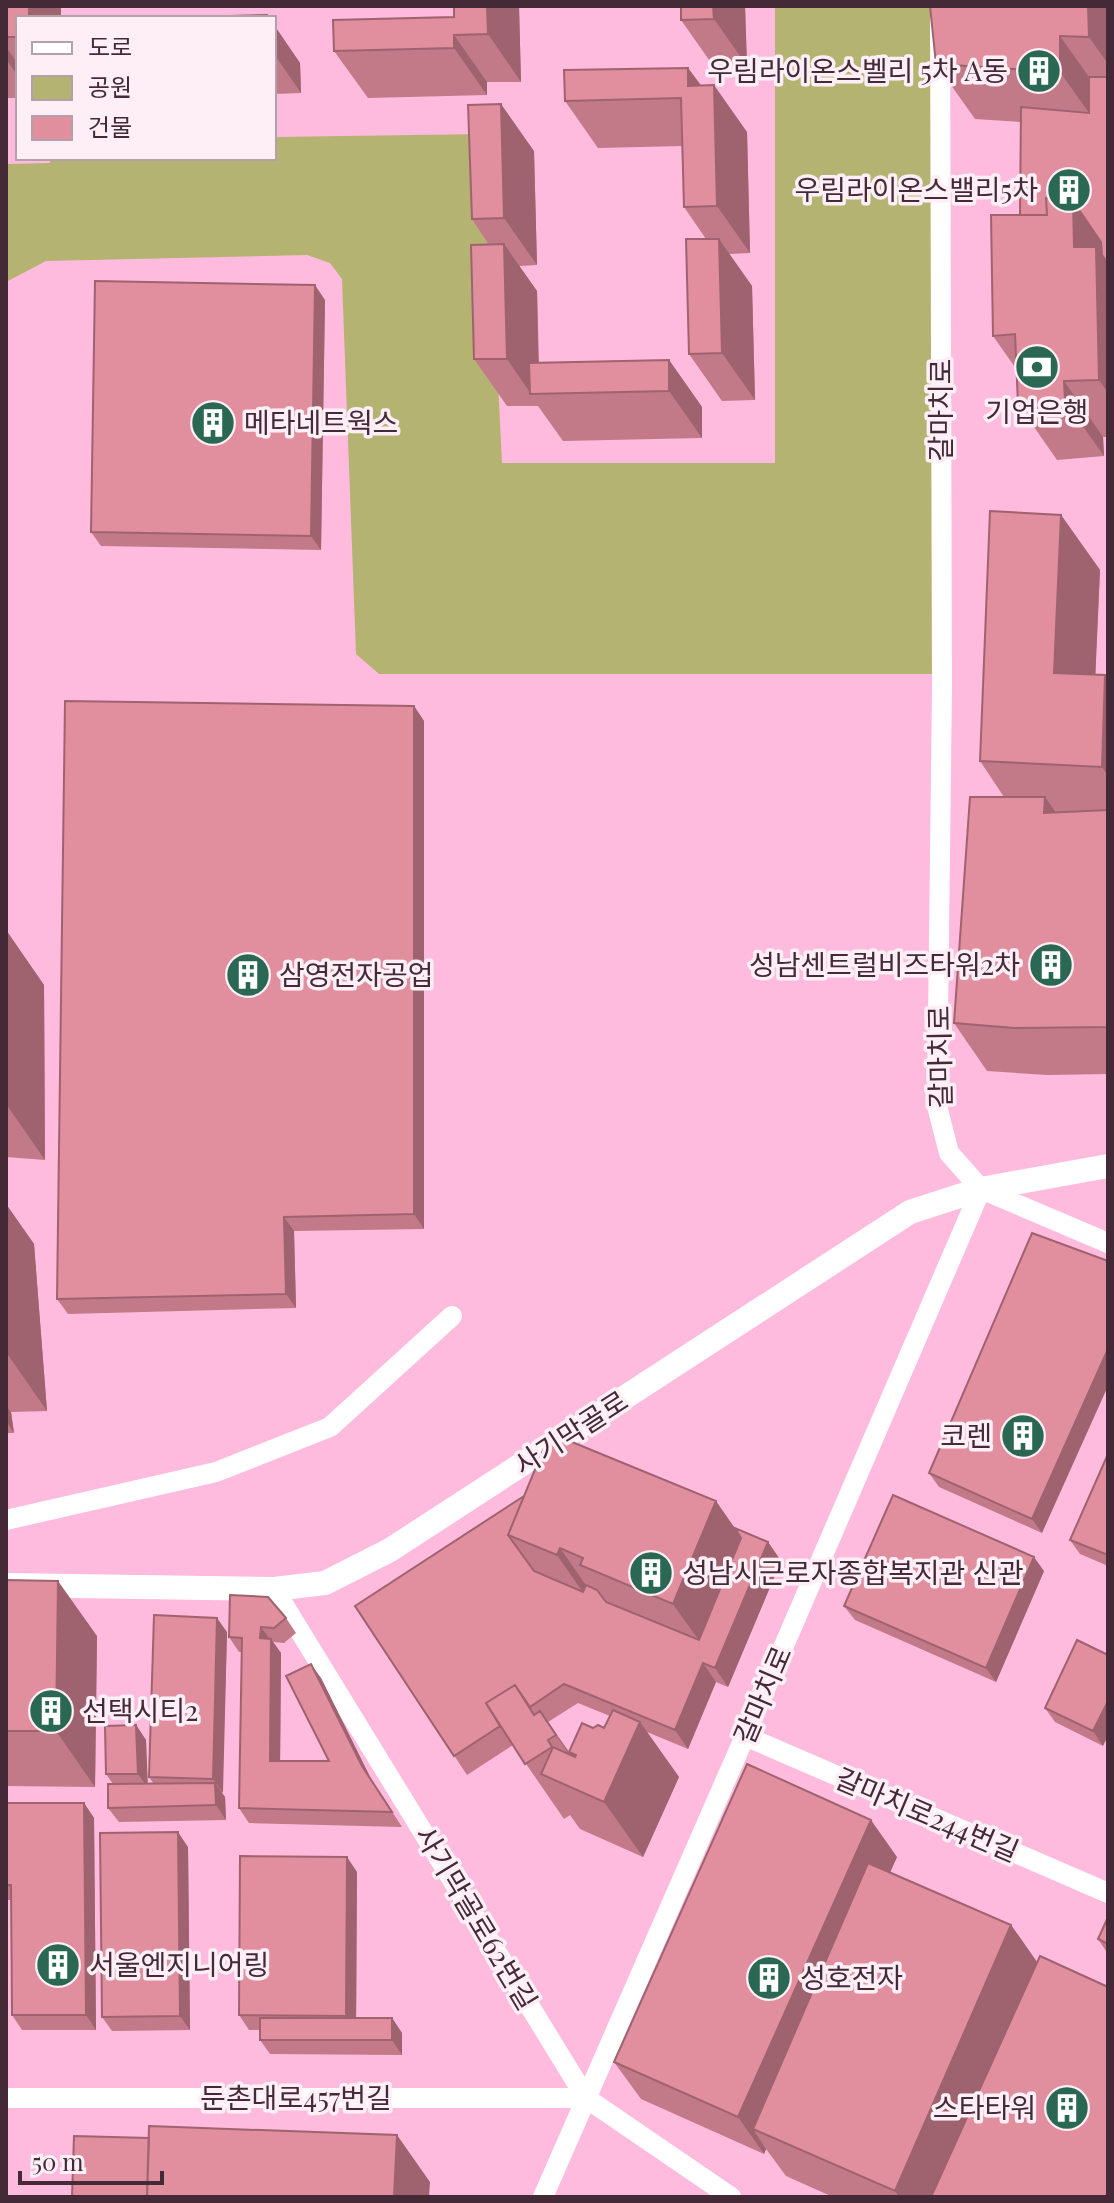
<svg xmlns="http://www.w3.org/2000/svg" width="1114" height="2203" viewBox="0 0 1114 2203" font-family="'Playfair Display','Noto Sans KR',serif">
  <rect width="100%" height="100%" fill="#febbdd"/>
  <path fill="#b4b371" d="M775,6H940V674H379L356,654L342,279L330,263L307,255L46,261L6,282V164L50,163V158H274V137L486,134L502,463H775Z"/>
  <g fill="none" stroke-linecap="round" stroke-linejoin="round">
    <path stroke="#fff" stroke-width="20" d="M940,6L942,687L937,1106L949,1153L981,1189L1108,1243
      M6,1520L216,1472L330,1427L452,1316
      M274,1589L586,2098L731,2197
      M745,1736L1108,1893
      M6,2098H586
      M543,2197L745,1736L981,1189"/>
    <path stroke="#fff" stroke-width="24" d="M6,1585L274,1589L325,1583L390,1550L910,1212L981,1189L1108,1166"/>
  </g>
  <path fill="#c27a88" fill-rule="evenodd" d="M6,6H61V18H18V98H6Z
    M454,6H519L521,82H487V95L368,98L334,51L454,17Z
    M745,6L747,66L714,67L681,20Z
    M1108,6V437H1103L1104,456L1057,460L1018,404L1017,370L993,336L1020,215L1021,122L975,119L936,64Z
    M274,25L300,63L301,93L274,94Z
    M688,68L701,85L747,132L750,253L729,254L752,286L755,400L722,401L689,354L706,239L684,207L682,146L598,148L565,101Z
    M534,151L537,265L519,266L537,291L539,363L669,360L702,407V438L563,441L538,406H507L474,359L489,245L472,219Z
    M325,300L321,550L101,546L91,532Z
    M1061,515L1100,570L1095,675L1108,679V1074L1047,1075L987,1071L954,1023L1004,797L980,761Z
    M414,706L424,721V1229L294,1231L296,1308L68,1314L57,1299Z
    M6,930L44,985L45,1160L6,1157Z
    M6,1204L34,1244L47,1411L11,1412L14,1433H6Z
    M1032,1233L1042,1533L939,1487L929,1473Z
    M1108,1454V1566L1080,1554L1070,1540Z
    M524,1496L735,1528L768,1542L781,1561L728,1687L716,1682L688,1749L647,1732L679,1777L643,1857L580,1829L570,1815L564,1819L513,1745L467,1775L355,1606ZM578,1703L610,1716L604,1728H593L569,1752L572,1756L548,1722Z
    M1044,1571L996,1682L855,1620L844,1606Z
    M6,1580L97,1636L95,1787L6,1786Z
    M286,1618L296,1633L284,1643L273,1642L281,1653L280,1761H329L321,1678L372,1781L402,1827L249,1823L239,1808L242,1652H239L229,1637Z
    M227,1632L222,1793L225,1797L226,1820L119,1822L108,1808L113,1784L106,1774L136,1725L146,1740L147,1784H154L149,1777Z
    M1077,1640L1103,1746L1055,1722L1045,1708Z
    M6,1803H84L94,1818L96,2030H22L12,2015L11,1900H6Z
    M188,1847L190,2030L112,2031L102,2017Z
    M897,1857L890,1872L1011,1925L1037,1962L1108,2197H833L786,2176L766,2149L764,2154L641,2099L614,2062Z
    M357,1872L356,2018H392L402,2033V2055L270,2054L260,2040V2030H249L239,2015Z
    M1108,1917V1954L1098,1939Z"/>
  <path fill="#9e636f" d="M29,6H61V18H29Z
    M487,6H519L521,82L488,34Z
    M713,6H745L747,66L714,19Z
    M1088,6H1108V64L1089,37Z
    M274,25L300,63L301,93L274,54Z
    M454,35L487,82V95L454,48Z
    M1060,36L1099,91V127L1060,72Z
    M6,47L18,64V76L6,59Z
    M688,68L715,105L714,85L747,132L750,253L717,206L688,86Z
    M501,104L534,151L537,265L504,218Z
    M1073,201L1108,251V393L1099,380L1074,247Z
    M719,239L752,286L755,400L722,353Z
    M504,244L537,291L539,394H531L507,359Z
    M315,285L325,300L321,550L311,536Z
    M669,360L702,407V438L669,391Z
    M1064,381L1103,437L1104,456L1065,401Z
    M1061,515L1100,570L1093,729L1054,673Z
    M1105,675L1108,679V776L1102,767Z
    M414,706L424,721V1229L414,1214Z
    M1045,797L1078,844L1044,813Z
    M6,930L44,985L45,1160L6,1104Z
    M6,1204L34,1244L47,1411L8,1355L6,1325Z
    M284,1217L294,1231L296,1308L286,1294Z
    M1108,1349V1386L1042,1533L1032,1519Z
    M6,1406L11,1412L14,1433L6,1421Z
    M716,1501L755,1557L712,1659L673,1604Z
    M768,1542L781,1561L728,1687L715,1668Z
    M560,1548L599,1604L596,1611L557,1555Z
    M1034,1557L1044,1571L996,1682L986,1668Z
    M58,1581L97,1636L95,1787L56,1731Z
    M217,1618L227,1632L223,1793L213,1779Z
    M261,1627L271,1641L260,1638Z
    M271,1639L281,1653L280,1775L270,1761Z
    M703,1663L716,1682L688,1749L675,1730Z
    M311,1664L321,1678L372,1781L402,1827L362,1766Z
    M1108,1701V1736L1103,1746L1093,1731Z
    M540,1711L579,1767L594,1791L556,1735Z
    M640,1722L679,1777L643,1857L604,1802Z
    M136,1725L146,1740L148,1788L138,1774Z
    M215,1783L225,1797L226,1820L216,1805Z
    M84,1803L94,1818L96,2030L86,2015Z
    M871,1820L897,1857L772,2137L753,2129L766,2149L764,2154L738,2117Z
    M178,1832L188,1847L190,2030L180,2016Z
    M347,1857L357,1872L356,2031L346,2016Z
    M1011,1925L1044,1972L946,2197H899L895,2191Z
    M392,2018L402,2033V2055L392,2040Z
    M397,2135L430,2182L429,2197H394Z"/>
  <path fill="#e18e9e" stroke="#9e636f" stroke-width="2" d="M6,6H29V18H18V37H6Z
    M454,6H487L488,34L454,35V48L334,51L333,20L454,17Z
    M681,6H713L714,19L681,20Z
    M930,6H1088L1089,37L1060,36V72L936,64Z
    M267,15L268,18H159Z
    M688,68V86L714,85L717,206L684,207L681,98L565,101L564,70Z
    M1089,77H1108V263L1102,255L1101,242L1073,201L1046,198L1047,215H1020L1021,107L1089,113Z
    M501,104L504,218L472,219L468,105Z
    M1046,198L1073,201L1074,247H1096L1099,380L1064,381L1065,401L1018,404L1015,334L993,336L991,215H1047Z
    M686,239H719L722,353L689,354Z
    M504,244L507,359H474L471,245Z
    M95,281L315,285L311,536L91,532Z
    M669,360V391L530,394L529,363Z
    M990,511L1061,515L1054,673L1105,675L1102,767L980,761Z
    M65,701L414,706V1214L284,1217L286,1294L57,1299Z
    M970,797H1045L1044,813L1108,810V1027L1014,1028L954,1023Z
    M1032,1233L1108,1261V1349L1032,1519L929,1473Z
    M6,1325L8,1355H6Z
    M550,1433L716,1501L673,1604L580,1565L583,1558L560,1548L557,1555L508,1535Z
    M1108,1454V1555L1070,1540Z
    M893,1495L1034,1557L986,1668L844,1606Z
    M524,1496L508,1535L534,1571L583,1592L586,1585L597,1590L606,1602L699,1640L741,1538L735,1528L768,1542L715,1668L703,1663L675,1730L564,1684L530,1707L515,1685L486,1703L500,1726L454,1756L355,1606Z
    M6,1580L58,1581L56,1731H6Z
    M230,1595L268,1597L286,1618L274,1628L261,1627L260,1638L271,1639L270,1761H329L286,1676L311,1664L362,1766L392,1812L239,1808L242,1638L229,1637Z
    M154,1615L217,1618L213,1779L149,1777Z
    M1077,1640L1108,1655V1701L1093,1731L1045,1708Z
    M515,1685L534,1715L540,1711L556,1735L548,1740L552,1747L525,1764L486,1703Z
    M613,1710L640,1722L604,1802L541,1774L553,1747L575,1757L576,1755L569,1752L582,1723L593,1728L598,1725L604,1728Z
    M136,1725L138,1774H106L105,1726Z
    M747,1764L871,1820L738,2117L614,2062Z
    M215,1783L216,1805L108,1808V1784Z
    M6,1803H84L86,2015H12L11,1885H6Z
    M178,1832L180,2016L102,2017L100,1833Z
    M240,1856L347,1857L346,2016L239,2015Z
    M868,1863L1011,1925L895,2191L753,2129Z
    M1108,1917V1944L1098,1939Z
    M1040,1956L1108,1987V2197H931Z
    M260,2018H392V2040H260Z
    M149,2126L397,2135L394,2197H147Z
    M74,2136L149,2138L147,2197H72Z"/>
  <defs>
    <g id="building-disc" transform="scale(2.3)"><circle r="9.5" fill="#2b6853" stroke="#fdeff5"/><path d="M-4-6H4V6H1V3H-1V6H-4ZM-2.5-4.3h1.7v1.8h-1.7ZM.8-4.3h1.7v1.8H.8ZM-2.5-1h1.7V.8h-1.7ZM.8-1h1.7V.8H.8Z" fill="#fff"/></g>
    <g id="bank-disc" transform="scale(2.3)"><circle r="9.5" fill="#2b6853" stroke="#fdeff5"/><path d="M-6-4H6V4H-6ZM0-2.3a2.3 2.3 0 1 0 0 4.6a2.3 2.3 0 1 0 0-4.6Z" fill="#fff"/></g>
  </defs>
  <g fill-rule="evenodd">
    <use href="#building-disc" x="1039" y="71"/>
    <use href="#building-disc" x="1069" y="190"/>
    <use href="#bank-disc" x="1037" y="367"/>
    <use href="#building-disc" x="213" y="423"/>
    <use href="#building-disc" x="1051" y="965"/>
    <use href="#building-disc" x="248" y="975"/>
    <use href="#building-disc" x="1023" y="1436"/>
    <use href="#building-disc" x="651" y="1573"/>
    <use href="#building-disc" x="51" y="1711"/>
    <use href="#building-disc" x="58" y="1965"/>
    <use href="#building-disc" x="769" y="1978"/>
    <use href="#building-disc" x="1067" y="2108"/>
  </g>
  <g text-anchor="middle" stroke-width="7" stroke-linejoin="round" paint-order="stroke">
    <g font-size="28" fill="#442a37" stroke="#fdeff5" text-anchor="start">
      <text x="1008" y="81" text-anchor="end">우림라이온스벨리 5차 A동</text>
      <text x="1038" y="200" text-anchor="end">우림라이온스밸리5차</text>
      <text x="1037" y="422" text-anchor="middle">기업은행</text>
      <text x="244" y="433">메타네트웍스</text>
      <text x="1020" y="975" text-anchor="end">성남센트럴비즈타워2차</text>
      <text x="279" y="985">삼영전자공업</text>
      <text x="992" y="1446" text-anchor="end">코렌</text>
      <text x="682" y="1583">성남시근로자종합복지관 신관</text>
      <text x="82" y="1721">선택시티2</text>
      <text x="89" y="1975">서울엔지니어링</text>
      <text x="800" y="1988">성호전자</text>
      <text x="1036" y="2118" text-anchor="end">스타타워</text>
    </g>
    <g font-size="28" fill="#442a37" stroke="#fdeff5">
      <text transform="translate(941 410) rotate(-90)" y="10">갈마치로</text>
      <text transform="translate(940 1057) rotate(-91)" y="10">갈마치로</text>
      <text transform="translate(571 1433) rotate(-33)" y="10">사기막골로</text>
      <text transform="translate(763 1695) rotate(-67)" y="10">갈마치로</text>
      <text transform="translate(927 1815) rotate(23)" y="10">갈마치로244번길</text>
      <text transform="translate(476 1918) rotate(59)" y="10">사기막골로62번길</text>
      <text x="296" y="2108">둔촌대로457번길</text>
    </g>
  </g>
  <rect width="1114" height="2203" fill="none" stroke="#442a37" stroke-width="16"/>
  <rect x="16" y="16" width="260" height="144" fill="#fdeff5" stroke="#b3a0a9" stroke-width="2"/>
  <rect x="32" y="42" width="40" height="12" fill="#ffffff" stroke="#b3a0a9" stroke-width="2"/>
  <text x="88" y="56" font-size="24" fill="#442a37">도로</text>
  <rect x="32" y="76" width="40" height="24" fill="#b4b371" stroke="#b3a0a9" stroke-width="2"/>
  <text x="88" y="96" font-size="24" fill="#442a37">공원</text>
  <rect x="32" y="116" width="40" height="24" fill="#e18e9e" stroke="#b3a0a9" stroke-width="2"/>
  <text x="88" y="136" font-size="24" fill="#442a37">건물</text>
  <path d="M20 2171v12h142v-12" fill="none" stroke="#442a37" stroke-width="4"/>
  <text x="32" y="2171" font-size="24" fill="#442a37" stroke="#fdeff5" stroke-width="6" paint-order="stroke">50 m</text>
</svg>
